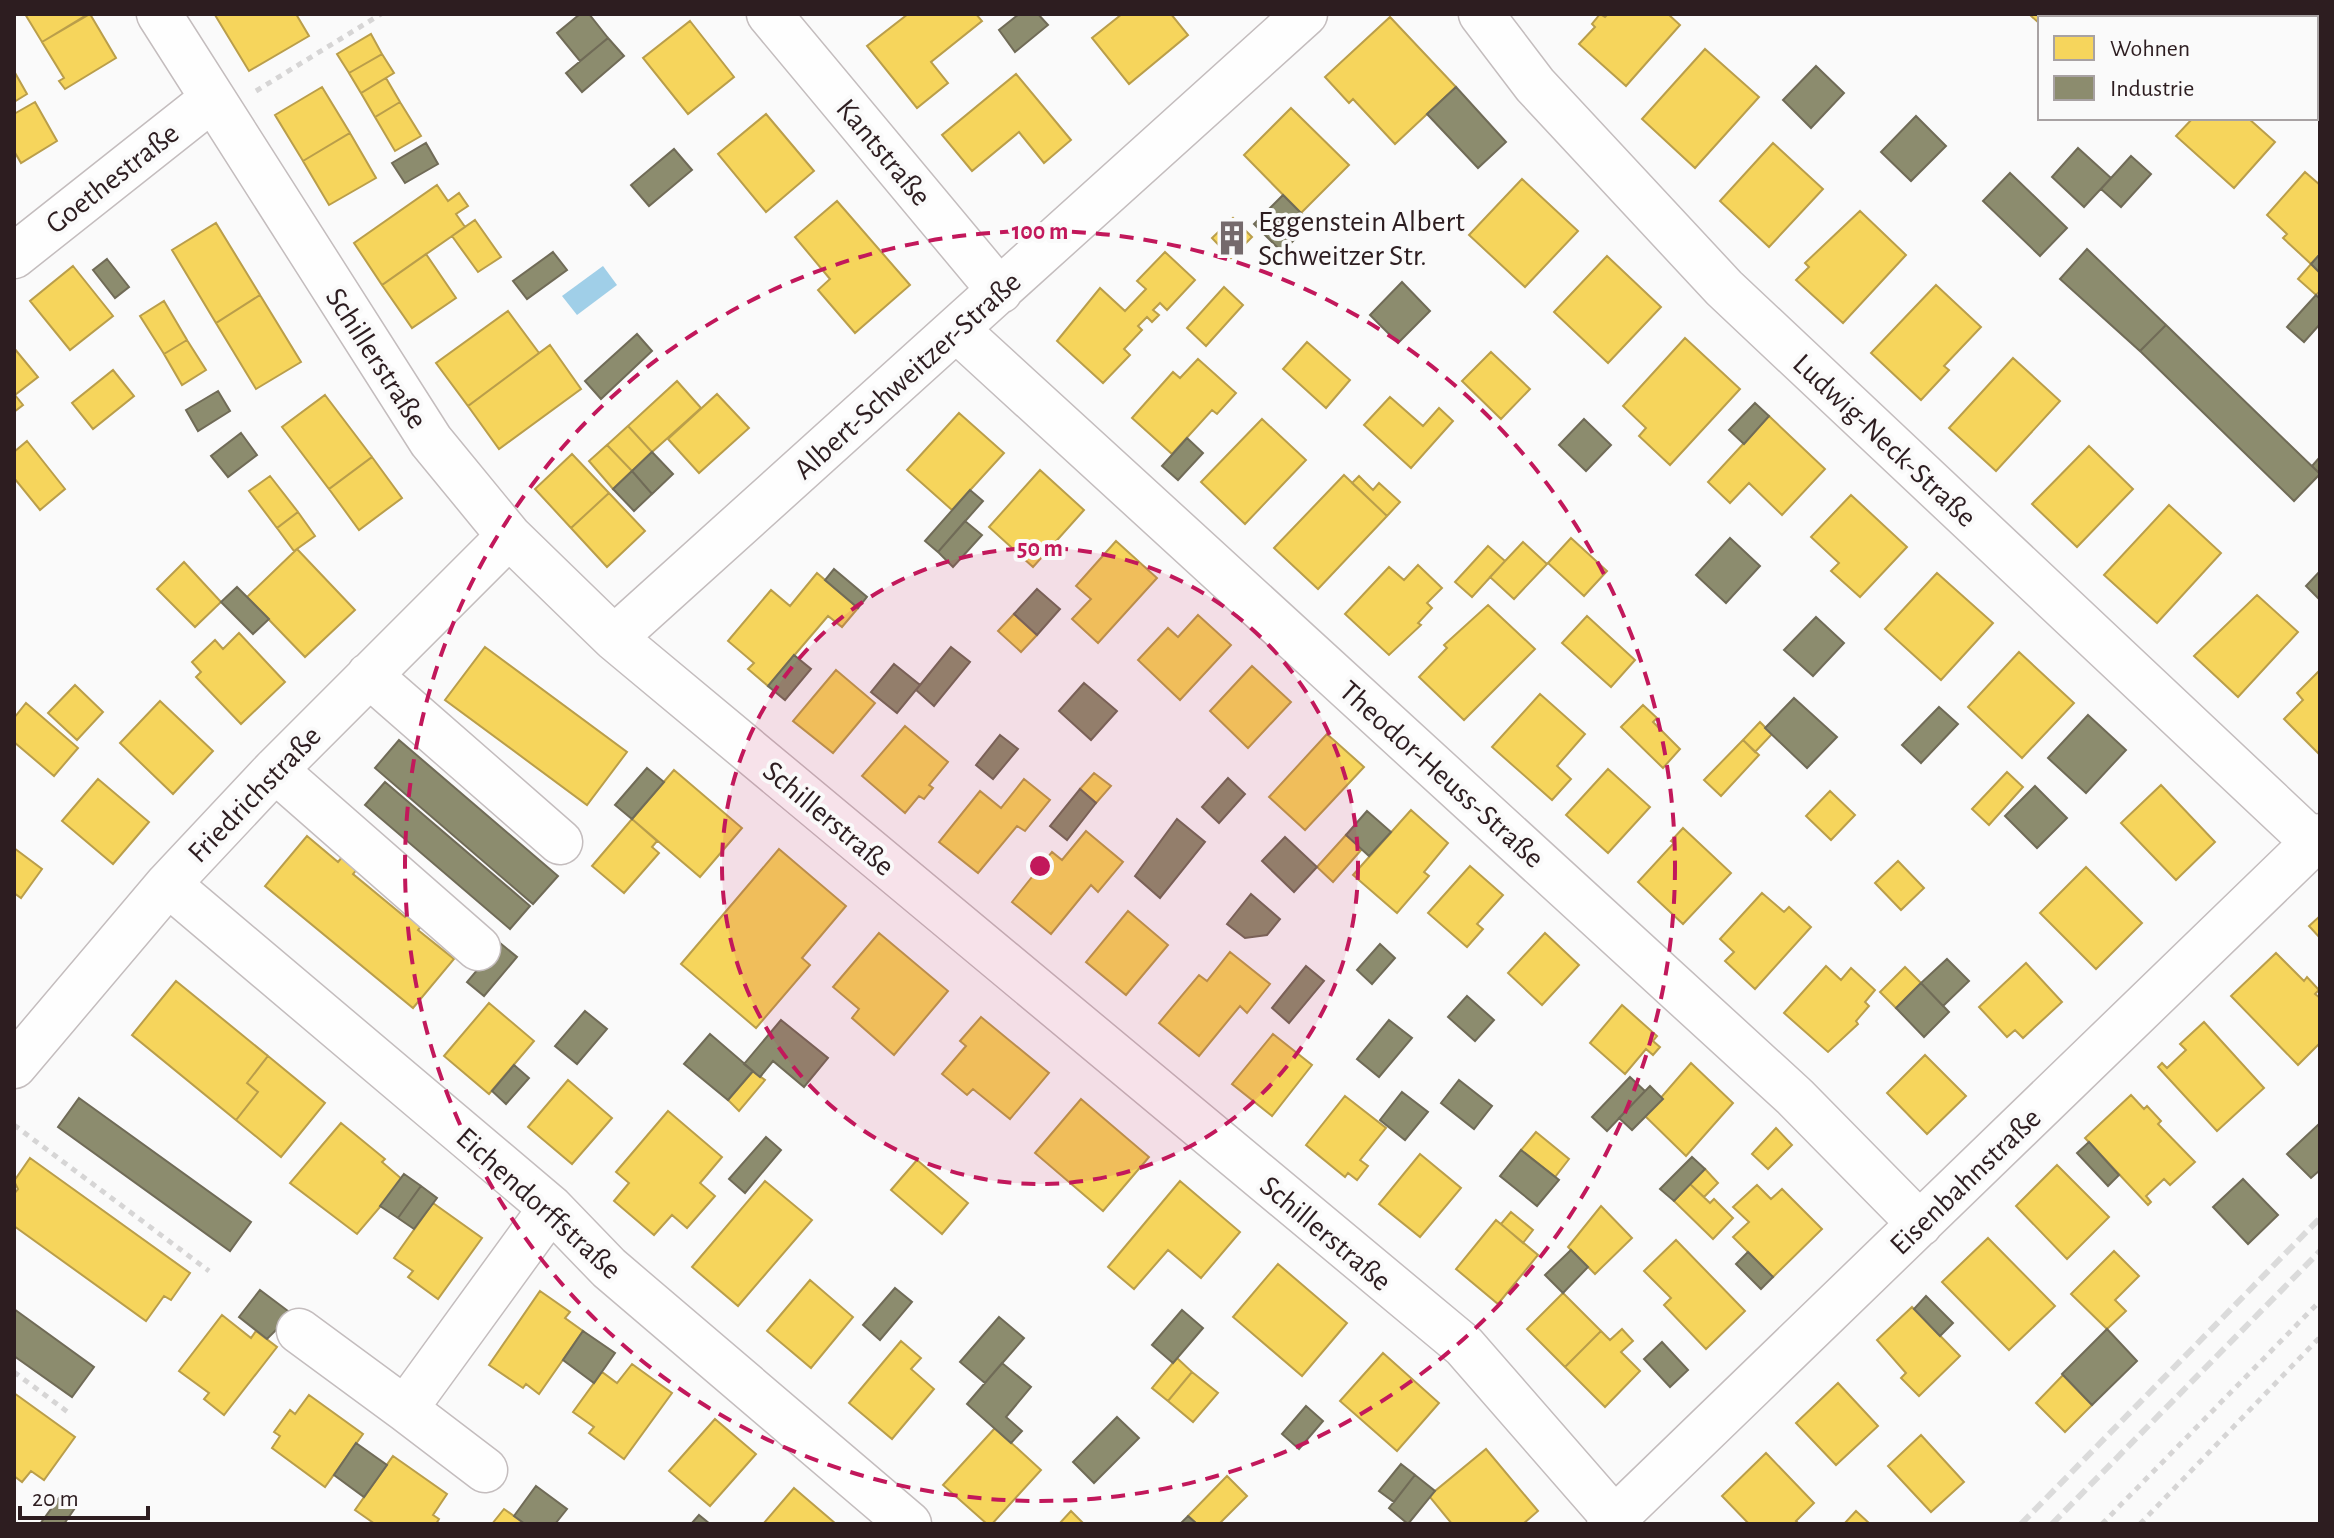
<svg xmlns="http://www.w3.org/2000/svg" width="2334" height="1538" viewBox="0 0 2334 1538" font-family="'Alegreya Sans',sans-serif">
  <rect width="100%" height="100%" fill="#fafafa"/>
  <path fill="#a0cfe8" d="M603,266L617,285L577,315L562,296Z"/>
  <path fill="#f6d55c" stroke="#ba9e4a" stroke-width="2" d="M25,14H88L42,42Z
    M90,14L116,58L65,89L59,81L64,78L42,42Z
    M296,14L309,36L249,71L215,15Z
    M908,14H976L982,21L931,62L948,83L917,108L867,46Z
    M1122,14H1171L1188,35L1129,84L1092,38Z
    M1600,14L1605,17L1608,14H1668L1680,25L1626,86L1579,44L1595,27L1592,24Z
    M2029,14H2078L2074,18H2040V24Z
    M1390,17L1456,87L1395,144L1353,99L1349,103L1325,77Z
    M690,21L734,77L688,114L643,58Z
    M371,34L382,54L349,73L337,54Z
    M1705,49L1759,97L1695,168L1642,119Z
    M382,54L394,73L361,93L349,73Z
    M14,71L27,94L14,102Z
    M1016,74L1071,140L1044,163L1019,132L972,171L942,135Z
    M386,78L400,102L375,117L361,93Z
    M322,87L350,133L303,161L275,115Z
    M35,102L57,141L21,163L14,151V114Z
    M400,102L421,136L395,151L375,117Z
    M1291,108L1349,165L1301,213L1244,155Z
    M766,114L814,171L766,212L718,154Z
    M2193,118H2248L2275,142L2234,188L2176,136Z
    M350,133L376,178L329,205L303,161Z
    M1773,143L1823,189L1769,247L1720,201Z
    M2305,172L2320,185V254L2311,264L2283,238L2287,234L2267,215Z
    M1522,179L1578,231L1525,287L1469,235Z
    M437,185L448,201L459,193L468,206L456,214L465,227L382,285L354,243Z
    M837,201L910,285L855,333L818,290L830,279L795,237Z
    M1860,211L1906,255L1843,323L1796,280L1809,267L1805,263Z
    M1233,218L1252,237L1231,258L1212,238Z
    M475,220L501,257L478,272L452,236Z
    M216,223L260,295L216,323L172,250Z
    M1165,252L1195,280L1167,310L1160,303L1153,310L1159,315L1152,322L1147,317L1138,326L1142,330L1124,349L1130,355L1103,383L1057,341L1100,288L1125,311L1146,289L1137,281Z
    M426,254L456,298L412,328L382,285Z
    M1607,256L1661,307L1608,363L1554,312Z
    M2311,264L2320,273V291L2316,295L2298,279Z
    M73,266L113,316L70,350L30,301Z
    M1936,285L1981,327L1944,366L1949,370L1921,400L1871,353Z
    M1224,287L1243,305L1206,346L1187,328Z
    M260,295L301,362L256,389L216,323Z
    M164,301L187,340L164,354L140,316Z
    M508,311L539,353L468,406L436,363Z
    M1685,338L1740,389L1670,465L1639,436L1646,428L1623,406Z
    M187,340L206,370L182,385L164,354Z
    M1307,342L1350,380L1326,408L1283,369Z
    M550,345L581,389L499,449L468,406Z
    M14,348L38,377L15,395L23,405L14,412Z
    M1491,352L1530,389L1501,419L1462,381Z
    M2013,358L2060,401L1996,471L1949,428Z
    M1198,359L1236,393L1217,414L1212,410L1172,454L1132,418L1173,372L1180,378Z
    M113,370L134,396L93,429L72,403Z
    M677,381L701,408L652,452L628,426Z
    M717,394L749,428L699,473L668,439Z
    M325,395L372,457L329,489L282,427Z
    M1390,397L1423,426L1439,408L1453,421L1411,468L1364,425Z
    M959,413L1004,453L952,510L907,470Z
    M1769,416L1825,469L1782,515L1749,483L1730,503L1708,482Z
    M1262,419L1306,460L1245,524L1201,482Z
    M628,426L652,452L632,471L607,445Z
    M27,441L65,489L40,510L14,478V452Z
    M607,445L632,471L613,489L589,461Z
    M2089,446L2133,489L2077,547L2032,504Z
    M572,454L609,493L571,528L535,489Z
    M372,457L402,498L359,530L329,489Z
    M1040,470L1084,510L1033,567L989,527Z
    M1344,475L1387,516L1318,589L1274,548Z
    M270,476L298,512L277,528L249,491Z
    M1359,476L1373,490L1379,483L1400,502L1387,516L1352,483Z
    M609,493L645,531L607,567L571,528Z
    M1851,495L1907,547L1860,597L1831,571L1839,563L1811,537Z
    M2169,505L2221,553L2157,623L2104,575Z
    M298,512L315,536L294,551L277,528Z
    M1571,538L1607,571L1584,596L1548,563Z
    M1116,541L1157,578L1098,643L1072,619L1091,599L1076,586Z
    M1523,542L1547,564L1514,599L1490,577Z
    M1488,546L1505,561L1472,597L1455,582Z
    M297,549L355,610L305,657L247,597Z
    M184,562L221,602L195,627L157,589Z
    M1418,565L1442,588L1427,603L1432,608L1418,623L1421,625L1389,655L1345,614L1389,567L1404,580Z
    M817,573L858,608L842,627L828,616L768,686L748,669L754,663L728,641L771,590L790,606Z
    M1937,573L1993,623L1941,680L1885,629Z
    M2257,595L2298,632L2238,697L2194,656Z
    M1488,605L1535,649L1464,720L1419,677L1447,648L1444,645Z
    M1014,614L1037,635L1021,652L998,631Z
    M1198,615L1231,645L1180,700L1138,660L1168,628L1178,637Z
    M1587,616L1635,660L1611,687L1562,643Z
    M239,633L285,682L241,724L196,677L201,672L192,662L215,640L223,649Z
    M485,647L627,752L587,805L445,700Z
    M2019,652L2074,703L2022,758L1968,707Z
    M1252,666L1291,702L1248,748L1210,711Z
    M836,670L875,703L833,753L793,721Z
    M2320,670V755L2284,719L2303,700L2297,693Z
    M75,685L103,712L77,740L48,713Z
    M1540,694L1585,734L1557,766L1571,779L1552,800L1492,747Z
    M160,701L213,751L173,794L120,743Z
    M26,703L78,748L54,776L14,742V718Z
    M1643,705L1657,718L1653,722L1680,749L1663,768L1621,727Z
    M1760,722L1772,734L1755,752L1743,740Z
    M905,726L948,762L929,785L933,788L924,799L919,796L905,813L862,776Z
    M1327,734L1364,767L1305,830L1269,797Z
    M1743,740L1759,755L1721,796L1704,780Z
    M1608,769L1650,807L1608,853L1566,815Z
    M674,770L742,828L700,877L632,819Z
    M2007,772L2023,787L1989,825L1972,809Z
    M1094,773L1111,786L1096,803L1080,789Z
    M98,779L149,822L113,864L62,821Z
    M1024,779L1050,800L1025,831L1017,826L978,873L939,842L980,791L1001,808Z
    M2161,785L2215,842L2176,880L2121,823Z
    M1830,791L1855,815L1831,840L1806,816Z
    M1411,810L1448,843L1424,872L1429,876L1397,913L1353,875Z
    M632,819L657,841L652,847L659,853L624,893L592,866Z
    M1683,828L1731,873L1683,924L1638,882L1674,843L1671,841Z
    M1086,831L1123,862L1098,892L1091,885L1051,934L1012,902L1052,852L1062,860Z
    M1346,835L1362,849L1333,882L1317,867Z
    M307,836L338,862L343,856L358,868L353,874L405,917L409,912L423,924L418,930L454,959L413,1008L265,886Z
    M14,848L42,869L21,898L14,893Z
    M779,849L846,906L802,958L810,965L756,1028L681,964Z
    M1898,861L1924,888L1901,910L1875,883Z
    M1470,866L1503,895L1477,924L1483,929L1467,947L1428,913Z
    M2086,867L2142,923L2096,969L2040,913Z
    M1762,893L1784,912L1789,907L1811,927L1755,989L1725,961L1734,952L1720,939Z
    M1128,911L1168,945L1126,995L1086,962Z
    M2320,916V938L2309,926Z
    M879,933L948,991L894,1055L852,1018L859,1009L833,987Z
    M1545,933L1579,965L1542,1005L1508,973Z
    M1230,952L1270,984L1247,1013L1240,1006L1199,1056L1159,1023L1199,975L1207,981Z
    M2276,953L2304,981L2307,977L2319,990L2315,994L2320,998V1043L2298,1065L2231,996Z
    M2026,963L2062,1002L2023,1038L2015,1030L2007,1037L1979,1007Z
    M1826,966L1841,980L1851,968L1875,990L1865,1002L1869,1006L1856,1021L1858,1024L1828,1052L1784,1013Z
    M1905,967L1921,983L1896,1008L1880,992Z
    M176,981L268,1056L247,1083L258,1092L236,1120L132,1035Z
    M489,1003L534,1041L489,1094L444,1056Z
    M1622,1005L1657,1036L1653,1041L1660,1047L1653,1055L1646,1049L1625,1074L1590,1043Z
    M981,1017L1049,1073L1010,1119L973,1089L967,1095L942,1074L966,1046L960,1041Z
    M2204,1022L2264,1088L2217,1131L2158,1067L2162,1063L2167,1068L2186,1050L2180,1044Z
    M1273,1034L1312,1065L1272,1116L1232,1084Z
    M1925,1055L1966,1096L1927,1134L1887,1093Z
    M268,1056L325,1103L281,1157L236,1120L258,1092L247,1083Z
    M1691,1063L1733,1103L1686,1156L1645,1116Z
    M753,1071L765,1080L739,1111L728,1100Z
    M568,1080L612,1118L572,1164L528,1127Z
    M2131,1095L2144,1109L2147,1106L2161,1121L2158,1124L2195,1162L2170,1185L2164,1179L2146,1196L2151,1202L2148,1205L2085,1138Z
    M1345,1096L1386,1128L1360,1160L1368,1166L1357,1180L1348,1173L1345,1177L1306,1145Z
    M1081,1099L1149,1157L1103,1211L1035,1153Z
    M668,1111L722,1157L700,1183L715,1196L687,1228L672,1215L654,1235L614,1201L629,1183L616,1172Z
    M341,1123L385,1159L382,1162L403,1180L357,1234L290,1183Z
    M1776,1128L1792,1145L1768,1169L1752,1154Z
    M1536,1132L1569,1159L1555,1177L1521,1150Z
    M1420,1154L1461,1188L1420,1237L1379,1204Z
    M30,1158L190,1273L171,1300L164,1296L146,1321L14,1226V1194L18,1189L14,1181Z
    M917,1160L968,1203L942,1234L891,1190Z
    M2057,1165L2109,1217L2067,1259L2016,1206Z
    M1705,1169L1718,1183L1704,1197L1690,1184Z
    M765,1181L812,1220L738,1306L692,1267Z
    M1180,1181L1240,1232L1201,1278L1168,1250L1134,1289L1108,1267Z
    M1690,1184L1710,1203L1714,1199L1733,1218L1713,1239L1674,1201Z
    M1757,1185L1771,1199L1782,1189L1822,1229L1773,1277L1733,1237L1749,1222L1733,1207Z
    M433,1203L482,1238L438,1299L408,1277L413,1271L394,1258Z
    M1601,1206L1632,1238L1595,1274L1568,1247Z
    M1511,1212L1533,1230L1523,1243L1501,1224Z
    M1496,1220L1538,1255L1498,1304L1456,1269Z
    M1988,1238L2055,1306L2009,1350L1942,1282Z
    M1676,1240L1745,1311L1706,1349L1664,1305L1671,1298L1644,1271Z
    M2114,1251L2139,1276L2115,1300L2126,1311L2107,1329L2071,1294Z
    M1278,1264L1347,1323L1302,1376L1233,1317Z
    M810,1280L853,1317L811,1368L767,1331Z
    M540,1291L570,1312L565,1318L583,1331L539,1394L526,1384L523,1388L489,1365Z
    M1563,1293L1601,1331L1565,1367L1527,1329Z
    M1912,1307L1960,1356L1919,1396L1901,1378L1906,1373L1877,1340Z
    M222,1315L251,1338L256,1331L277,1347L224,1415L204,1399L209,1393L179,1371Z
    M1622,1329L1633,1341L1621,1352L1640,1371L1605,1407L1565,1367L1601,1331L1610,1340Z
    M901,1341L921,1358L911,1369L934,1389L892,1439L849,1403Z
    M1383,1353L1439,1403L1397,1451L1340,1401Z
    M1177,1358L1192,1372L1168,1401L1152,1388Z
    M632,1364L672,1393L624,1459L589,1433L594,1427L573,1412L602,1372L617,1383Z
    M1192,1372L1218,1393L1193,1422L1168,1401Z
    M2063,1375L2092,1405L2065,1432L2036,1403Z
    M1838,1383L1878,1426L1836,1465L1796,1423Z
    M14,1393L75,1437L44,1480L31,1471L22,1482L14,1476Z
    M309,1395L363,1434L325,1487L272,1448L280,1436L274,1432L290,1410L295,1414Z
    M715,1419L756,1454L710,1506L669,1471Z
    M995,1428L1041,1470L992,1524H987L943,1485Z
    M1921,1435L1964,1482L1931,1512L1888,1466Z
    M1486,1449L1538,1511L1523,1524H1452L1429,1496Z
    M1766,1453L1814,1503L1796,1521L1799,1524H1749L1722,1496Z
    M393,1456L447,1494L433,1515L439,1519L436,1524H375L355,1510Z
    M1227,1476L1247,1496L1219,1524H1197L1188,1516Z
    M794,1488L836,1524H763Z
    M504,1509L514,1516L525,1524H492Z
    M1071,1511L1084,1524H1059Z
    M1856,1511L1870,1524H1844Z"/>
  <path fill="#8c8c6e" stroke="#706b57" stroke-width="2" d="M580,14H589L608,38L580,61L557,33Z
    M1019,14H1038L1048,25L1015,52L999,30Z
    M608,38L624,56L582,92L566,73Z
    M1816,66L1844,93L1811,128L1783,100Z
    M1456,87L1506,142L1478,168L1427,114Z
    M1916,116L1946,146L1911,181L1881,152Z
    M426,143L438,164L405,183L392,163Z
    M2078,148L2111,178L2084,207L2052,177Z
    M674,149L692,170L649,206L631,185Z
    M2131,156L2151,174L2121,207L2101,189Z
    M2010,173L2067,228L2040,256L1983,201Z
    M1283,195L1311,223L1282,252L1254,224Z
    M2087,249L2166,325L2140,351L2060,279Z
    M553,252L567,270L527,299L513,281Z
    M2320,254V273L2311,264Z
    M107,259L129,287L115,298L93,270Z
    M1402,282L1430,311L1398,343L1370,315Z
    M2316,295L2320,299V324L2304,342L2287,327Z
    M2166,325L2320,474L2294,501L2140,351Z
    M637,334L652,351L601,399L585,381Z
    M218,391L230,411L198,431L186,410Z
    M1755,403L1769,416L1744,444L1729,430Z
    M1584,419L1611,445L1586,471L1559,445Z
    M241,433L257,455L228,477L211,456Z
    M1187,438L1203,453L1178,480L1162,466Z
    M652,452L673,474L652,494L632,471Z
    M2320,457V474L2312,466Z
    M632,471L652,494L634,511L613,489Z
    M970,490L983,501L938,552L925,541Z
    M965,521L982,535L953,567L938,552Z
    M1730,538L1760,566L1726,603L1696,575Z
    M834,569L867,597L858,608L825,580Z
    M2320,571V600L2306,586Z
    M237,587L269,619L253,634L221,602Z
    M1037,589L1060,609L1037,635L1014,614Z
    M1816,617L1844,643L1813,676L1784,650Z
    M951,647L970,662L934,706L916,690Z
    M794,655L811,669L785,700L768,686Z
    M894,664L920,685L897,713L871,692Z
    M1084,683L1117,711L1091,740L1059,711Z
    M1794,698L1837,737L1807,768L1765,728Z
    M1939,707L1958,724L1921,763L1902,745Z
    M2088,715L2126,750L2086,793L2048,758Z
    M1000,735L1018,749L993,779L976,765Z
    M399,740L558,876L533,904L375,768Z
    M647,768L664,782L632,819L615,805Z
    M1228,778L1245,794L1219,823L1202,807Z
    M385,782L530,906L510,929L365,805Z
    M2035,786L2067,818L2037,848L2005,816Z
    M1080,789L1096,803L1067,840L1050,826Z
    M1367,811L1391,832L1369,856L1346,835Z
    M1177,819L1205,842L1160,898L1135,876Z
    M1285,837L1317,867L1294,892L1262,861Z
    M1251,894L1280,919L1267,935L1245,938L1227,924Z
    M500,943L517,957L484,996L467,982Z
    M1380,944L1395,958L1372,984L1357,970Z
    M1947,959L1969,981L1943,1006L1921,983Z
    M1306,966L1324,981L1289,1023L1272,1008Z
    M1921,983L1949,1012L1924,1037L1896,1008Z
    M1467,996L1494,1020L1475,1041L1448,1017Z
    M585,1011L607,1029L577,1064L555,1046Z
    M781,1020L828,1058L804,1087L773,1061L760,1077L744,1064Z
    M1389,1020L1412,1038L1379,1077L1357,1059Z
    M710,1034L753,1071L728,1100L684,1064Z
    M514,1065L529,1078L506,1104L492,1091Z
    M1630,1077L1645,1091L1607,1131L1592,1117Z
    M1459,1080L1492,1106L1474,1129L1441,1103Z
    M1650,1086L1663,1099L1632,1130L1619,1118Z
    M1402,1092L1428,1112L1405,1140L1380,1120Z
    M79,1098L251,1222L230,1251L58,1127Z
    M2320,1123V1170L2311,1178L2287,1154Z
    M766,1137L781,1150L745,1193L729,1179Z
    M2089,1142L2119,1175L2108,1186L2077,1153Z
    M1521,1150L1559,1180L1537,1206L1500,1176Z
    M1692,1157L1705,1169L1674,1201L1660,1189Z
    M404,1174L421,1186L398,1218L380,1206Z
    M2243,1179L2278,1215L2248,1244L2213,1207Z
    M421,1186L437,1198L414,1229L398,1218Z
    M1571,1250L1588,1267L1563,1293L1545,1275Z
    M1748,1252L1773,1277L1761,1289L1736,1264Z
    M895,1288L912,1302L880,1340L863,1325Z
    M260,1290L292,1314L267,1339L239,1317Z
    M1926,1296L1953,1323L1940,1336L1914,1309Z
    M14,1309L94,1367L72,1397L14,1356Z
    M1182,1310L1203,1328L1173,1363L1152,1345Z
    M999,1317L1024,1338L985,1383L960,1362Z
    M2107,1329L2137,1361L2092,1405L2062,1374Z
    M583,1331L615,1353L594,1383L563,1360Z
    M1662,1342L1688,1370L1670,1387L1644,1359Z
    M1002,1363L1031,1387L1006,1417L1022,1431L1011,1443L967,1404Z
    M1306,1406L1323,1421L1299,1449L1282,1434Z
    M1117,1417L1139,1438L1094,1483L1073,1462Z
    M356,1443L387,1465L364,1497L334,1475Z
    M1401,1464L1415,1475L1394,1502L1379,1491Z
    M1415,1475L1435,1491L1408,1524L1389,1508Z
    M536,1486L567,1509L555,1524H525L514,1516Z
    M62,1494L77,1505L64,1524H40Z
    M699,1515L710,1524H691Z
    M1188,1516L1197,1524H1180Z"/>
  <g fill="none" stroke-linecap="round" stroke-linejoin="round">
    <g stroke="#c4bdbe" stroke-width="47">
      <path id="minor" d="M159,14L431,441L509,536L614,638L1464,1346L1615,1519
        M769,14L1000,291
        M1481,14L1535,85L1724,288L2314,843
        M2238,14L2242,18
        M2316,88L2320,91
        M14,256L211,100
        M957,330L1795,1097L1920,1224
        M614,638L1305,14
        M369,675L560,842
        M275,770L478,948
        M168,884L551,1208L609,1268L909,1524
        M14,1066L168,884L275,770L509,536
        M299,1331L405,1409L551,1208
        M405,1409L485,1470
        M1609,1524L2320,836"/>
    </g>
    <path stroke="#d6d5d5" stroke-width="5" stroke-dasharray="6 6" stroke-linecap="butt" d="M256,91L381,14
      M14,1125L209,1271
      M14,1372L69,1413
      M2102,1524L2320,1301
      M2140,1524L2320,1337"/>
    <use href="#minor" stroke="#fefefe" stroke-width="44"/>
    <path stroke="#dbdbdb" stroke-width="6" stroke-dasharray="12 6" stroke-linecap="butt" d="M2021,1524L2320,1218
      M2052,1524L2320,1251"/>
  </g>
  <circle cx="1040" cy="866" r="318" fill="#c2185b" fill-opacity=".12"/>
  <g fill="none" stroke="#c2185b" stroke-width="4" stroke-dasharray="14 10">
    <circle cx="1040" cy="866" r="318"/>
    <circle cx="1040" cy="866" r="635"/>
  </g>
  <defs>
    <g id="building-bare" transform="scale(2.76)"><path d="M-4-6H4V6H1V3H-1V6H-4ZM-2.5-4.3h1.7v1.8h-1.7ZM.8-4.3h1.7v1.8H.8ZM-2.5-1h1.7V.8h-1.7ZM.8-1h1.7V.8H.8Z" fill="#756a6c" stroke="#fafafa" stroke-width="2.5" paint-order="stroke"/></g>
  </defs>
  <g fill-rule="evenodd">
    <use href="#building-bare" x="1232" y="238"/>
  </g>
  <g text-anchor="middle" stroke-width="8" stroke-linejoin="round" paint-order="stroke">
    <g font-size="30" fill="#2d1d20" stroke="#fafafa">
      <text transform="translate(884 152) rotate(50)" y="10">Kantstraße</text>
      <text transform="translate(112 178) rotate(-38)" y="10">Goethestraße</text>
      <text transform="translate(377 358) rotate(57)" y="10">Schillerstraße</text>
      <text transform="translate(907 375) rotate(-42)" y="10">Albert-Schweitzer-Straße</text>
      <text transform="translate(1885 440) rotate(43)" y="10">Ludwig-Neck-Straße</text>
      <text transform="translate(1442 774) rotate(42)" y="10">Theodor-Heuss-Straße</text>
      <text transform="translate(254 794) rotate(-46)" y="10">Friedrichstraße</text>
      <text transform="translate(829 818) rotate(40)" y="10">Schillerstraße</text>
      <text transform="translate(1965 1181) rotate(-44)" y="10">Eisenbahnstraße</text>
      <text transform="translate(539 1203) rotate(42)" y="10">Eichendorffstraße</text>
      <text transform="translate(1326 1233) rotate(40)" y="10">Schillerstraße</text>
    </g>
    <g font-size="30" fill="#2d1d20" stroke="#fafafa" text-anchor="start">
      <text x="1258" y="231">Eggenstein Albert<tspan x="1258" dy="34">Schweitzer Str.</tspan></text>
    </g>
  </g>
  <circle cx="1040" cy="866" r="12" fill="#c2185b" stroke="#fafafa" stroke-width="4"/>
  <g font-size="24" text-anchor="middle" font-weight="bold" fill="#c2185b" stroke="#fafafa" stroke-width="8" stroke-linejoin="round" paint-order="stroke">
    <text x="1040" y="239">100 m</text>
    <text x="1040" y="556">50 m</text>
  </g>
  <rect width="2334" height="1538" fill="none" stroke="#2d1d20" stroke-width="32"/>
  <rect x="2038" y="16" width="280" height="104" fill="#fafafa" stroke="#a8a2a3" stroke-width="2"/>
  <rect x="2054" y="36" width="40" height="24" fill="#f6d55c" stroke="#a8a2a3" stroke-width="2"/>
  <text x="2110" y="56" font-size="24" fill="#2d1d20">Wohnen</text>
  <rect x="2054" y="76" width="40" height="24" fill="#8c8c6e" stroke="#a8a2a3" stroke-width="2"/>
  <text x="2110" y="96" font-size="24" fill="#2d1d20">Industrie</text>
  <path d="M20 1506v12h128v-12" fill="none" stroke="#2d1d20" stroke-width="4"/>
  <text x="32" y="1506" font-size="24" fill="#2d1d20" stroke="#fafafa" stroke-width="6" paint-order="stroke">20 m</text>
</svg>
